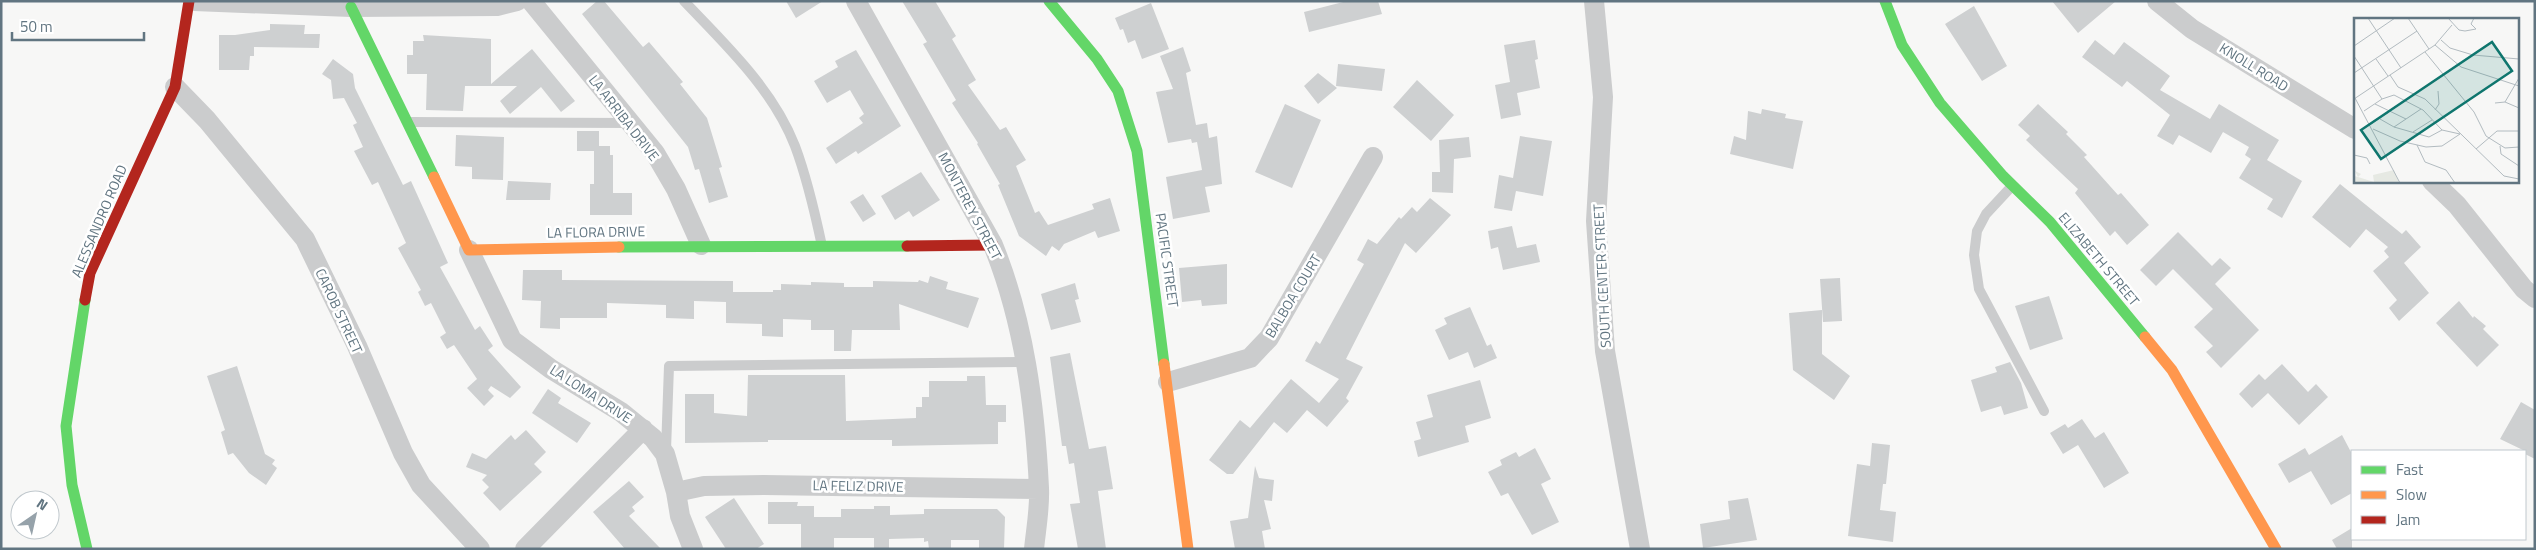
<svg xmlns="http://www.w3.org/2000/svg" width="2536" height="550" viewBox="0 0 2536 550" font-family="'Titillium Web',sans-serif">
  <rect width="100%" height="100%" fill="#f7f7f6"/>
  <path fill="#ced0d1" d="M597,1H604L643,47L649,42L683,82L680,84L707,118L722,167L719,168L728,197L709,203L699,169L695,170L688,147L582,14Z
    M786,1H823L796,18Z
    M902,1H935L956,36L952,39L976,80L968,85L1000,130L1006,127L1026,160L1016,166L1035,213L1039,211L1048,225L1094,209L1092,204L1110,198L1120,231L1098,238L1095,231L1064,244L1059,251L1052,246L1046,256L1019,236L998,185L1000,184L977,144L978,143L952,103L956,100L923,44L927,42Z
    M1347,1H1378L1382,14L1309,32L1304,12Z
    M2052,1H2116L2078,33Z
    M1151,3L1169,49L1142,59L1135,40L1128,43L1123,29L1120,30L1115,18Z
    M1974,6L2007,66L1982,81L1945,24Z
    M270,24L305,25L304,34H320L319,48L254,47V56H250L249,70H219V35H235L270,30Z
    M423,35L491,39V84L532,49L575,101L561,112L541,87L510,114L500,101L517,86H465L463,111L426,110L427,74H407V55H413V41H424Z
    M1535,40L1538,59L1535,60L1540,88L1517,93L1521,115L1501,119L1495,85L1510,82L1504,45Z
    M2095,40L2114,55L2124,42L2170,76L2160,90L2210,119L2219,104L2279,140L2267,160L2302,181L2282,218L2267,209L2273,199L2239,178L2251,159L2245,155L2249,147L2223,132L2211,153L2179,135L2173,145L2157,136L2170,115L2127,81L2122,87L2082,57Z
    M1183,47L1191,71L1186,73L1196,125L1207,123L1209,138L1217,136L1222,184L1205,187L1210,212L1173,219L1166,177L1202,170L1197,142L1192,143L1191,139L1168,143L1156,92L1173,89L1160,56Z
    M856,50L901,126L858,154L856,151L836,164L826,148L863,123L859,118L864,114L850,90L827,103L814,81L838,67L835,61Z
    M333,59L353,74L355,88L403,185L411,181L448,263L440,267L475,330L480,326L493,346L488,350L521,387L510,398L491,386L488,390L494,396L484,406L467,388L477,379L454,345L447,349L440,337L446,333L431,303L425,306L418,292L421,290L398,248L406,243L378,182L372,185L354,151L363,147L353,125L357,123L344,98L333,99L331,80L322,74Z
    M1338,64L1385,69L1382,91L1336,86Z
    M1318,73L1337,88L1318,104L1304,86Z
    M1417,80L1454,115L1431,141L1393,107Z
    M1285,104L1321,120L1292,188L1255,172Z
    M2038,104L2068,132L2066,134L2087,155L2084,157L2118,195L2121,193L2149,225L2127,245L2115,231L2110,236L2075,193L2078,189L2026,140L2030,136L2018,125Z
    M1762,109L1786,114L1785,118L1803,121L1793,169L1730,154L1734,136L1746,140L1748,111L1761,114Z
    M577,131H599V146H610V155H613V193H632V215H590V184H594V151H577Z
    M456,135L504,137L503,180L472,179V167L455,166Z
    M1520,136L1552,141L1543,196L1516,191L1512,211L1494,208L1499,175L1513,178Z
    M1469,137L1471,157L1454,159L1453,193L1432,192V172H1440L1439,140Z
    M921,172L940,200L913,217L909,211L895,220L881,196Z
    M508,181L551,183L550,200H506Z
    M2340,184L2402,234L2406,230L2421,247L2404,263L2429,293L2399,321L2389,308L2397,300L2373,271L2389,257L2384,251L2388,247L2366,229L2350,248L2312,217Z
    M863,194L876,214L863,222L850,202Z
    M1430,198L1451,215L1416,253L1405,243L1346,359L1363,367L1346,398L1349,401L1327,427L1307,410L1287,433L1274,422L1233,474H1227L1209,460L1240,420L1250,428L1291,379L1319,403L1339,379L1305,361L1316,341L1320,344L1364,264L1357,260L1368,239L1377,244L1399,217L1401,219L1412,207L1417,212Z
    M1512,226L1517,248L1536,244L1540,262L1503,270L1498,247L1491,249L1488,231Z
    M2178,232L2212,266L2220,258L2231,268L2215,284L2259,330L2221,368L2206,352L2213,346L2194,327L2213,309L2173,269L2156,286L2140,270Z
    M1227,264V304L1202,306L1201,300L1182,302L1179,268Z
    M523,270H562V280L733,281V292H773V290H781V284L811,285V282L844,283V287H873V281L918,282L919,280L928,283L930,276L948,282L946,289L979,298L968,328L899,304L900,330H852L851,351H834V330H811V320L783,319V337L762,336V324L726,323V302L694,301V319L666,318V305L607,303V318H560V329L540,328L541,301L522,300Z
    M1840,278L1842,321L1823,322L1820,279Z
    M1075,283L1079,299L1075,300L1081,322L1051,330L1041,294Z
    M2049,296L2063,339L2030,350L2015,306Z
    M2459,301L2473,318L2474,316L2486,326L2483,329L2499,345L2477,367L2436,323Z
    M1470,307L1487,346L1491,344L1497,358L1474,368L1468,352L1449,360L1435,330L1447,324L1444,318Z
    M1822,310V354L1850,376L1834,400L1793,370L1789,313Z
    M1070,353L1089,449L1106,446L1113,489L1098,491L1106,549H1078L1070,504L1080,503L1074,463L1069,464L1066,446H1062L1050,357Z
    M2010,362L2021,383L2028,408L2004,415L2001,406L1981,412L1971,380L1997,372L1995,367Z
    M2282,364L2308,392L2316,384L2328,397L2299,425L2268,393L2252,408L2239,394L2259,374L2265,380Z
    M237,366L265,454L275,460L272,464L277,468L266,485L249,473L233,453L228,455L221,432L225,430L207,376Z
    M748,375H845L846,421L916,418V407H922V397H929V381H967V376H985L986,405H1006V422H998V444L892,446V440H768V442L685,443V394H714V413L747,416Z
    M1480,380L1491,418L1465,426L1469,442L1418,457L1414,441L1421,439L1416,422L1433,417L1427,395Z
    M548,389L561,398L558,403L591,423L577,443L532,413Z
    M2521,402L2535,410V459L2525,454V451L2500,439Z
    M2082,419L2095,438L2104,432L2129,473L2104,488L2078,445L2063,454L2050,433L2065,424L2068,428Z
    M526,430L546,452L534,464L542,472L500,511L483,493L489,487L482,480L487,475L466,467L472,453L486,459L511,435L515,440Z
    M2342,435L2352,454V493L2331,505L2311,471L2289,483L2278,464L2305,448L2309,455Z
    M1872,443L1890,445L1886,484H1883L1880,510L1896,512L1893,542L1848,536L1857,464L1870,466Z
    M1535,448L1551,479L1541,484L1559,522L1532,535L1508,493L1501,496L1488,472L1502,465L1500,460L1516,452L1519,457Z
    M1255,466L1259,478L1274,480L1272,501L1264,500L1271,529L1262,531L1265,549H1235L1230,521L1248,518Z
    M629,481L644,497L632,507L635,511L629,516L661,549H625L593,512Z
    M734,498L764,544L756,549H726L705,517Z
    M1748,498L1757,540L1703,548L1700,524L1730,519L1728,501Z
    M768,502H798L797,506H814V517H841V509H874V506H890V515L924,514V509H997L1005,517L1004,549L979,548V540H951V549H929L928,541L924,542V538L889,539V549H874V538H834V549H801V524H768Z
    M2352,528V549H2337L2332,540Z"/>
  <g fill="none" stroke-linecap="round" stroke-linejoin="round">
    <path stroke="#cbcccd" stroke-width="10" d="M684,1C725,44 773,89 795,146C807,178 815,213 822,246
      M410,122L630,123
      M2012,186L1986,214L1977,231L1974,255L1979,289L2044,411
      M666,450L669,366L1026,362"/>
    <path stroke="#cbcccd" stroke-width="20" d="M194,1L351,7L497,6L517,1
      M531,1L655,153L676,189L701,245
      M856,1L993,245C1024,321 1035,406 1039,488C1040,508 1036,529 1034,549
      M1594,1L1603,97L1596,221L1605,351L1640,549
      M2157,1L2192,29L2355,129
      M175,87L207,120L305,239L357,346L403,453L421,485L480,549
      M2432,181L2457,205L2524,289L2535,298
      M469,250L512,340L551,369L621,412L653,438L665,454L676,492L680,516L693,549
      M1168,382L1250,358L1269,338L1373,157
      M676,492L704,486L764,485L1039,489
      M525,549L643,429"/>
    <path stroke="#63d668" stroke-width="11" d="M1049,1L1097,59L1118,91L1137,151L1164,364
      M1885,1L1902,45L1940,103L2003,176L2050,222L2145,337
      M351,7L434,177
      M619,247L907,246
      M85,300L66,426L72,485L87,549"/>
    <path stroke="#ff974d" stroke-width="11" d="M434,177L469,250L619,247
      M2145,337L2172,370L2276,549
      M1164,364L1188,549"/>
    <path stroke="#b3261e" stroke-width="11" d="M907,246L993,245
      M85,300L90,273L175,87L189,1"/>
  </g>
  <g text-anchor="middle" stroke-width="5" stroke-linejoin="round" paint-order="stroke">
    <g font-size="14" fill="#617581" stroke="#fff">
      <text transform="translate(2254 67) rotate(32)" y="5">KNOLL ROAD</text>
      <text transform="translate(624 118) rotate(52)" y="5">LA ARRIBA DRIVE</text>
      <text transform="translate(970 206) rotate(62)" y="5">MONTEREY STREET</text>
      <text transform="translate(99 221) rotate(-67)" y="5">ALESSANDRO ROAD</text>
      <text transform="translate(596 232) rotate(-1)" y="5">LA FLORA DRIVE</text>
      <text transform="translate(2099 259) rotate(50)" y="5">ELIZABETH STREET</text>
      <text transform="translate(1167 260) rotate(82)" y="5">PACIFIC STREET</text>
      <text transform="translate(1602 276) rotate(-93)" y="5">SOUTH CENTER STREET</text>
      <text transform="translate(1293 296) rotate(-59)" y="5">BALBOA COURT</text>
      <text transform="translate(339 311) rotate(65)" y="5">CAROB STREET</text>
      <text transform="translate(591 394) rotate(33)" y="5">LA LOMA DRIVE</text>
      <text transform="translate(858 486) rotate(1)" y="5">LA FELIZ DRIVE</text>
    </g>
  </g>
  <g transform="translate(2354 18)">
    <rect width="165" height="165" fill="#f7f7f6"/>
    <path d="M40,152L45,165H0V158L4,159L1,153L7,156L4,159L20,164L19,157Z" fill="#e6e9e3"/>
    <path fill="none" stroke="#b2bbc0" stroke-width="1" d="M14,0L47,50M54,0L75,31M94,0L105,12L111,13L122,11L117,6L120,0M87,22L96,30L119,37L165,41M81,27L107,49L165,68M0,28L41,0M71,34L120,94L132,118L151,130L165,129M0,38L28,81L40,77L69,92L88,112L106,116M22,41L34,58M0,55L63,13M36,57L44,69L71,81L150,158L165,161M1,80L46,165M0,81L81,27L98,7M151,84L165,60M141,85L151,84L165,90M21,86L52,101M81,92L85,86L84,73M10,93L28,81M26,101L40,109L67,91M17,106L35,94M40,109L75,119L88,112M19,111L46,123L72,129L88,128L106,116M59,114L78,102M63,127L71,144L92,152L101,165M146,128L147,136L165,148M122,131L143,113H165M0,137L13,140L16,146"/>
    <path fill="#0f766e" fill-opacity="0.15" stroke="#0f766e" stroke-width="2.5" d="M138,24L158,53L27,141L7,112Z"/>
    <rect width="165" height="165" fill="none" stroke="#617581" stroke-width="2.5"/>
  </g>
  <rect width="2536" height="550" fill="none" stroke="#617581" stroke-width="5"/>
  <rect x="2351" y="450" width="175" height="90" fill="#ffffff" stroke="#c0c8cd"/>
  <rect x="2361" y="466" width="25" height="8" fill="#63d668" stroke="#c0c8cd"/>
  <text x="2396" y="475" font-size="15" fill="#617581">Fast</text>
  <rect x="2361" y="491" width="25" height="8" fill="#ff974d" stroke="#c0c8cd"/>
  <text x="2396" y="500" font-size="15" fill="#617581">Slow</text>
  <rect x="2361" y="516" width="25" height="8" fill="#b3261e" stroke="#c0c8cd"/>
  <text x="2396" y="525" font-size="15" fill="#617581">Jam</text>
  <g transform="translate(35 515) rotate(34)"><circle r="24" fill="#ffffff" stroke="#c0c8cd"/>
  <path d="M0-4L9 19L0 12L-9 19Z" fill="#96a2aa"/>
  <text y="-8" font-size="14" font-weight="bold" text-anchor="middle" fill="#617581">N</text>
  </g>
  <path d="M12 32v8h132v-8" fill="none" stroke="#617581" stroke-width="2.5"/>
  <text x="20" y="32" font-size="15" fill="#617581" stroke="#ffffff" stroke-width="4" paint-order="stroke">50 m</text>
</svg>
